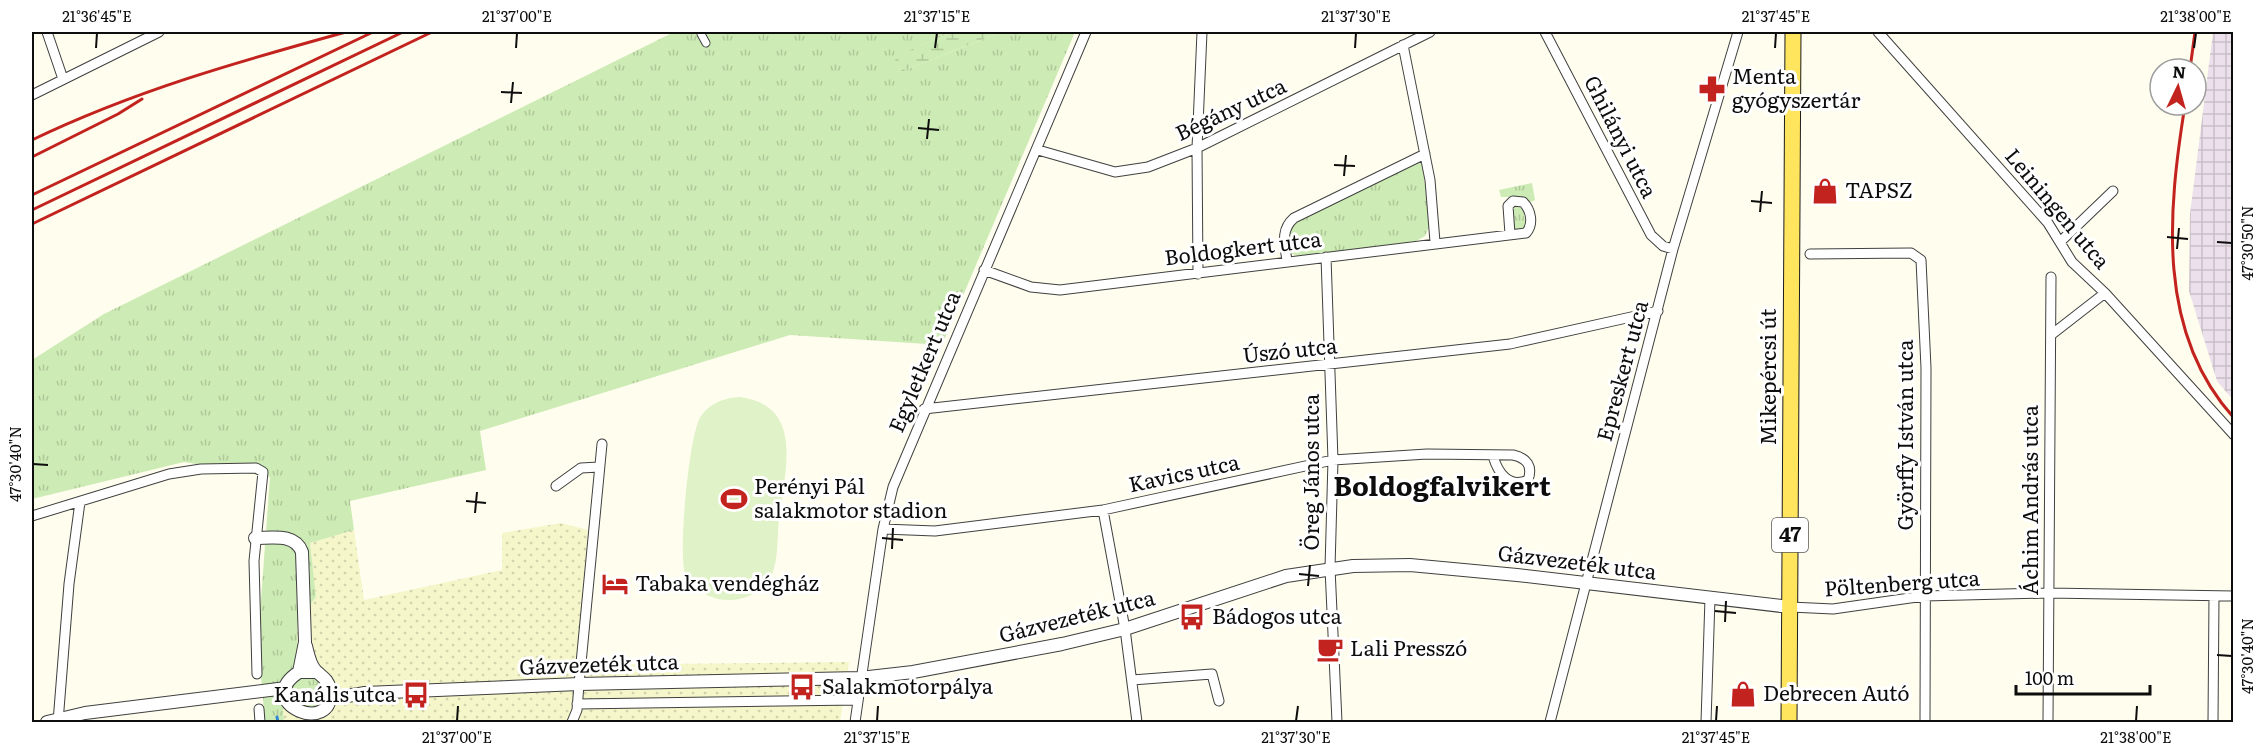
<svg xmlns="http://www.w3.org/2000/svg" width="2265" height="754" viewBox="0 0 2265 754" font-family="Literata,serif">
  <defs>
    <pattern id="industrial-grid" width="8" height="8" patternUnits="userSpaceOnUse" patternTransform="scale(1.5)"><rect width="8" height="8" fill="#ece0ec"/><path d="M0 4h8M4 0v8" fill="none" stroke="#c9bfc9"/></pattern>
    <pattern id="farmland-dots" width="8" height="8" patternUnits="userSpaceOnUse" patternTransform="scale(1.5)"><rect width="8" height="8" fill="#f6f6cb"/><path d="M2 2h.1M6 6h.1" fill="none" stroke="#d2d2ad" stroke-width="1.8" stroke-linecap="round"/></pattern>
    <pattern id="grass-tufts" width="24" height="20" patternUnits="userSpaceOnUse" patternTransform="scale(1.5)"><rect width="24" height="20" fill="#cdebb4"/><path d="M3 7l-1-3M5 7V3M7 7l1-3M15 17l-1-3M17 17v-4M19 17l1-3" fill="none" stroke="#afc89a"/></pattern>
    <pattern id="wetland-marsh" width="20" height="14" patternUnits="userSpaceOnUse" patternTransform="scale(1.5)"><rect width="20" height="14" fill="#cdebb4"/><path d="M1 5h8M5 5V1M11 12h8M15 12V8" fill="none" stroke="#afc89a"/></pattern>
  </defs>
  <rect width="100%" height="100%" fill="#fffded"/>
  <path fill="url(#industrial-grid)" d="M2213,32H2233V400L2217,381L2189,291L2190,214Z"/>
  <path fill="url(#farmland-dots)" d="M561,523L588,530L576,665L849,662L840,722H284L282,709L297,707V621L316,597L310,543L354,530L364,600L502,570V533Z"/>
  <path fill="url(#grass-tufts)" d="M674,32H952L895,57L901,72L1001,32H1075L942,345L790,335L480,431L486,470L350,501L354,530L310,543L316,597L297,621V681C306,677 314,676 321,684L323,697L314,707L283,709L284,722H265L258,641L270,477L184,462L32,499V360L104,314Z
    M1418,160L1423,166L1429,227L1425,236L1416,241L1303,258L1290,253L1286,236L1295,221Z
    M1532,183L1535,200L1528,203L1520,197H1501L1499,190Z
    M1515,206L1523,208L1526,226L1517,231L1514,229L1512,208Z"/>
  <path fill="url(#wetland-marsh)" d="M952,32H1001L901,72L894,57Z"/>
  <path fill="#e0f2c7" d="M740,397C806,406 784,473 779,519C777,536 779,563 770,578C762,592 744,601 728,600C711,600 691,589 685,573C678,554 689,432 701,416C710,403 724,398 740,397Z"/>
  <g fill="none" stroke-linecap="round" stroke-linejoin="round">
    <path stroke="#3287d4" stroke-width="3" d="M277,717L278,722"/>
    <g stroke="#404040" stroke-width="9">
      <path id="pedestrian" d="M701,34L706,43"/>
    </g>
    <g stroke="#404040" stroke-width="11">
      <path id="minor" d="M47,32L63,79
        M1545,32L1651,235L1663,246L1673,249
        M1878,32L2048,223L2072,262L2105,293L2234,435
        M1403,45L1430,180L1435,242
        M32,95L159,32
        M1038,150L1115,172L1148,167L1197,148L1430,32
        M2060,242L2113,191
        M1810,254L1911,253L1921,260L1926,368L1925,722
        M1326,257L1333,460L1330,568L1337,722
        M1287,261C1285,245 1280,230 1294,218L1425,154
        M984,270L1031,287L1060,290L1526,233C1534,224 1531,210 1523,202L1513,201L1508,206L1510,234
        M1198,274L1197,148L1202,32
        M2051,335L2105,293
        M924,409L1510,344L1658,311
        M556,486L581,468L599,467
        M1103,510L1125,629L1137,722
        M32,516L169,474L201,469L256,468L263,472L254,561L257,674
        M883,529L935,531L1103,510L1333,460L1427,454L1513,455C1527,458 1533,466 1528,480C1509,489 1498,473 1493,456
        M1790,607L1833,609L1924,596L2048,593L2234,596
        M1132,680L1212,674L1219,701
        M577,704L858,700
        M259,709L260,722
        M58,722L69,584L80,502
        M572,722L577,710L579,684L602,444
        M855,722L883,529L893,487L1086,32
        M1550,722L1673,249L1738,32
        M1706,722L1710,598
        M2048,722L2051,277
        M2213,722L2214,596"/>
    </g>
    <g stroke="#404040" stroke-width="14">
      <path id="tertiary" d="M255,538C272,538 295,533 302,552L305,642L299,672
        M306,646C308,654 310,665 316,671C322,677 328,679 330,689C336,738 251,703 299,672H316
        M329,699L365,693L579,684L860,678L913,672L1062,644L1125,629L1286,576L1353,566L1410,565L1517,575L1790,607
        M47,722L85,713L286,688"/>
    </g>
    <g stroke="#1e1e1e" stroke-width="17">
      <path id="primary" d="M1789,722L1793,32"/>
    </g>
    <use href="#pedestrian" stroke="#fff" stroke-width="7"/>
    <use href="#minor" stroke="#fff" stroke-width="9"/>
    <use href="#tertiary" stroke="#fff" stroke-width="12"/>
    <use href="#primary" stroke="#ffe45d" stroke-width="15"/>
    <path stroke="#c3231e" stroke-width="3" d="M2190,69L2195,32
      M2185,105C2168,211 2156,332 2234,418
      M32,140C134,91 237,62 346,32
      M32,157L118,114L142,99
      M32,195L373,32
      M32,210L403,32
      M32,224L432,32"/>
  </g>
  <path fill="none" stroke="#0d0d0d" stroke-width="2" d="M96,48L97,33M516,48L517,33M935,48L937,33M1355,48L1356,33M1775,48L1776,33M2194,48L2196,33M501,92L522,93M511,103L513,82M918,128L939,130M927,139L929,119M1334,165L1355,166M1344,176L1346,155M1751,201L1772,203M1760,212L1762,191M2167,237L2188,239M2217,242L2232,243M2177,249L2179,228M33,464L48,465M466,501L486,503M475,513L477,492M882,538L903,540M892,549L893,528M1299,574L1319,576M1308,586L1310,565M1715,611L1736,613M1725,622L1726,601M2217,655L2232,656M457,721L458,706M877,721L878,706M1296,721L1298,706M1716,721L1717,706M2136,721L2137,706"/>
  <defs>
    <g id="pharmacy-bare" transform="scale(2.07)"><path d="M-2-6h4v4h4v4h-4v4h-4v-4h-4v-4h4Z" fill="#c3231e" stroke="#fff" stroke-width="2.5" paint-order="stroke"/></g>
    <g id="shop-bare" transform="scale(2.07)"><path d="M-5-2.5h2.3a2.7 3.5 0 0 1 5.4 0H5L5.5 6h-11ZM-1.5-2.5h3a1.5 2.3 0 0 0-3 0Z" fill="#c3231e" stroke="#fff" stroke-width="2.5" paint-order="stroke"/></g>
    <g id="stadium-bare" transform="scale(2.07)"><path d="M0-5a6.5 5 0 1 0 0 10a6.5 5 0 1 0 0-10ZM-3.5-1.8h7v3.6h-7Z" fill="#c3231e" stroke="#fff" stroke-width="2.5" paint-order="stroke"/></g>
    <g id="hotel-bare" transform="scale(2.07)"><path d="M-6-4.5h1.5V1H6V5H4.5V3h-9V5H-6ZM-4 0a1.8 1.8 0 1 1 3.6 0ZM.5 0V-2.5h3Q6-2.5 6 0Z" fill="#c3231e" stroke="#fff" stroke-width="2.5" paint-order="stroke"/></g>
    <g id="bus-bare" transform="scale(2.07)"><path d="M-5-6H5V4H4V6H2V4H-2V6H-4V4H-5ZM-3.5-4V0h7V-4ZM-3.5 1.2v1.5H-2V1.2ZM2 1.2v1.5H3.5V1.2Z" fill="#c3231e" stroke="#fff" stroke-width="2.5" paint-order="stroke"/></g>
    <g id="cafe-bare" transform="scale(2.07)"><path d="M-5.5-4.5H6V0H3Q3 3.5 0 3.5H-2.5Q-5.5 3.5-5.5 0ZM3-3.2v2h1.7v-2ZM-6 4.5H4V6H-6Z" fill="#c3231e" stroke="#fff" stroke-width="2.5" paint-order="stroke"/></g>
  </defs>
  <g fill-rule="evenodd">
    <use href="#pharmacy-bare" x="1712" y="89"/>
    <use href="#shop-bare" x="1825" y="191"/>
    <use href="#stadium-bare" x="734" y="499"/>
    <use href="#hotel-bare" x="615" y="584"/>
    <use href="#bus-bare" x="1192" y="617"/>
    <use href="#cafe-bare" x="1330" y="649"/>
    <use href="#bus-bare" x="802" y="687"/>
    <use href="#shop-bare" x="1743" y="694"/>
    <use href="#bus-bare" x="416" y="695"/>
  </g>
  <g text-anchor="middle" stroke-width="6" stroke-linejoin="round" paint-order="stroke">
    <rect fill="#fff" stroke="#565656" stroke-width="1.5" x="1772" y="518" width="36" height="34" rx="4.5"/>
    <g font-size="20" font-weight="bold" fill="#0d0d0d">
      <text x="1790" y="542">47</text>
    </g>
    <g font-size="21" fill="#0d0d0d" stroke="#fff" text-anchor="start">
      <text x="1732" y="84">Menta<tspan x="1732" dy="24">gyógyszertár</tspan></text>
      <text x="1845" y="198">TAPSZ</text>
      <text x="754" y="494">Perényi Pál<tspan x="754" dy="24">salakmotor stadion</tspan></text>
      <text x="635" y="591">Tabaka vendégház</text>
      <text x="1212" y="624">Bádogos utca</text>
      <text x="1350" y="656">Lali Presszó</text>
      <text x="822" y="694">Salakmotorpálya</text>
      <text x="1763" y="701">Debrecen Autó</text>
      <text x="396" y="702" text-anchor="end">Kanális utca</text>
    </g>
    <g font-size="21" fill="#0d0d0d" stroke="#fff">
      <text transform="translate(1231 110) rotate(-25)" y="7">Bégány utca</text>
      <text transform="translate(1620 137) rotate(63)" y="7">Ghilányi utca</text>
      <text transform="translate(2057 209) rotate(50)" y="7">Leiningen utca</text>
      <text transform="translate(1243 249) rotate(-7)" y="7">Boldogkert utca</text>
      <text transform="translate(1290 351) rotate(-6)" y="7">Úszó utca</text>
      <text transform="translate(925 362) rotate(-67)" y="7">Egyletkert utca</text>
      <text transform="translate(1623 371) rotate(-75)" y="7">Epreskert utca</text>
      <text transform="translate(1769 377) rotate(-90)" y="7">Mikepércsi út</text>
      <text transform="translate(1906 435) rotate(-90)" y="7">Györffy István utca</text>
      <text transform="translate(1312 472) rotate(-90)" y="7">Öreg János utca</text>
      <text transform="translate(1184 474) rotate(-12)" y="7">Kavics utca</text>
      <text transform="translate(2031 500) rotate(-90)" y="7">Áchim András utca</text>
      <text transform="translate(1577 563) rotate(7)" y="7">Gázvezeték utca</text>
      <text transform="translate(1902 584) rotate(-4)" y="7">Pöltenberg utca</text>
      <text transform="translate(1077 617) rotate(-14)" y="7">Gázvezeték utca</text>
      <text transform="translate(599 665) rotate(-2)" y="7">Gázvezeték utca</text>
    </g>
    <g font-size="27" font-weight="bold" fill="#0d0d0d" stroke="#fff">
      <text x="1442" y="496">Boldogfalvikert</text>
    </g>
  </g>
  <rect width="2265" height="754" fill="none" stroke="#ffffff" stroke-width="66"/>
  <g transform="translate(2178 87) rotate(5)"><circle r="28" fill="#ffffff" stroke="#9e9e9e" stroke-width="1.5"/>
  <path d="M0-4.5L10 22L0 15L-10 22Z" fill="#c3231e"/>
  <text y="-9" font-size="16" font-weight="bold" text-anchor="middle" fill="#0d0d0d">N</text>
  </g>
  <path d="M2016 685v9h134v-9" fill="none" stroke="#0d0d0d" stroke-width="3"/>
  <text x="2025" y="685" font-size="18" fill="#0d0d0d" stroke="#ffffff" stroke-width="4.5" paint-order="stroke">100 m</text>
  <rect x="33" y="33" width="2199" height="688" fill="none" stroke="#0d0d0d" stroke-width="2"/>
  <g font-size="15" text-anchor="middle" fill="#0d0d0d">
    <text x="97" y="22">21°36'45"E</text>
    <text x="517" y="22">21°37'00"E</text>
    <text x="937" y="22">21°37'15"E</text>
    <text x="1356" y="22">21°37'30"E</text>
    <text x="1776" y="22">21°37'45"E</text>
    <text x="2196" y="22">21°38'00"E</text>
    <text transform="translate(2248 243) rotate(-90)" y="5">47°30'50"N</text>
    <text transform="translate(16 464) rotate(-90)" y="5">47°30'40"N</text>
    <text transform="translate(2248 656) rotate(-90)" y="5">47°30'40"N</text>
    <text x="457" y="743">21°37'00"E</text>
    <text x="877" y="743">21°37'15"E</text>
    <text x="1296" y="743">21°37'30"E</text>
    <text x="1716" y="743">21°37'45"E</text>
    <text x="2136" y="743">21°38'00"E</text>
  </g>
</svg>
